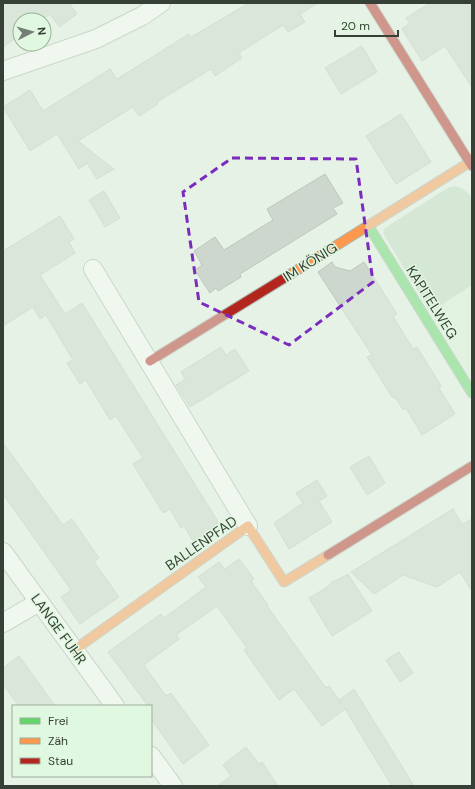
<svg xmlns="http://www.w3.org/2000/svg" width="475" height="789" viewBox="0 0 475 789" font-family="'DM Sans',sans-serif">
  <rect width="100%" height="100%" fill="#e5f2e5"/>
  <path fill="#dcf1dc" d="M472,285V379L430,312Z"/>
  <path fill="#c1dbc1" d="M455,186C464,188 467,191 472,199V285L430,312L383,233L385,228L449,187Z"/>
  <path fill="#cdd7cd" stroke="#bdc7bd" d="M3,3H69L77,14L59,27L50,14L41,20H20V35L3,47Z
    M249,3H318L300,14L305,22L288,32L283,25L239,53L242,58L215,76L211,69L157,102L158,104L139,116L133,107L78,141L114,169L97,179L87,163L79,169L57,134L30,151L3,107L30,90L43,111L110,69L117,79L189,34L191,37Z
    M430,3H472V87L445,46L422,61L402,29L410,23L406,18Z
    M362,46L377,72L341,94L325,68Z
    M401,114L431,162L396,184L366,136Z
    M325,174L343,203L333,208L337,214L240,274L241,277L218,291L216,288L210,293L195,270L202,265L194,251L215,237L224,250L273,220L267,209Z
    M104,191L120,218L105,227L89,200Z
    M60,216L74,239L69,242L75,253L40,275L65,314L82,303L217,520V526L193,541L184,526L181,528L170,509L163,513L133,464L143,458L116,416L110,420L86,380L80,384L67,363L73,360L46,315L40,319L33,307L3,326V251Z
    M332,262L335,267L350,271L364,262L397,314L393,316L413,349L417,347L441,386L439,388L455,414L422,435L406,408L403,410L396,398L392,397L367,357L372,355L318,272Z
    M221,347L226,355L235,349L249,371L190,407L176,385L185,379L181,372Z
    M3,443L63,525L72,519L99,558L94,562L119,597L80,624L61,597L71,590L3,494Z
    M369,456L385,483L367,495L350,467Z
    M317,480L327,496L319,501L332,522L289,549L274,523L303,503L296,493Z
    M453,509L462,524L472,519V591L460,572L437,587L403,575L374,594L351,572Z
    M239,559L254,579L251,581L268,605L267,606L326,688L329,686L342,704L339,700L354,689L414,786H392L345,709L322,726L294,689L279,700L244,650L247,648L217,606L176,635L179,639L144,665L166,696L171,693L209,745L183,764L151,719V706H148L108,652L161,614L164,618L206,587L198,577L219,562L225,569Z
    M348,574L372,611L332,636L309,598L326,588L332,582L339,579Z
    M399,652L413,673L400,682L386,660Z
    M19,656L32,674L55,706H19L3,684V668Z
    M246,747L259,764L262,762L278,786H217L231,776L223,765Z"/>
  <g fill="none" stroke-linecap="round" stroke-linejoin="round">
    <g stroke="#abb5ab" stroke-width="20">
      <path id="street" d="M3,71L96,39L142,16L161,3
        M93,269L248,526
        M3,552L115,706
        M3,623L39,602
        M151,756L173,786"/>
    </g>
    <g stroke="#abb5ab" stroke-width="11">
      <path id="fast" d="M368,225L472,393"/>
    </g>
    <g stroke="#abb5ab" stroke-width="11">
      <path id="slow" d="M286,277L470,162
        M74,650L248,526L284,582L328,555"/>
    </g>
    <g stroke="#abb5ab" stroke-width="11">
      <path id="jam" d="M370,3L472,166
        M150,361L286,277
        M328,555L472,466"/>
    </g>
    <use href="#street" stroke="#fbfdfb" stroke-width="18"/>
    <use href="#fast" stroke="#63d668" stroke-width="9"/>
    <use href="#slow" stroke="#ff974d" stroke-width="9"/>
    <use href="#jam" stroke="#b3261e" stroke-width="9"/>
  </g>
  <path d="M0 0H475V789H0ZM232,158L356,159L373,282L289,345L199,302L183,192Z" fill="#e5f2e5" fill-opacity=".55" fill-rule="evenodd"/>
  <path fill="none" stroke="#7b2cbf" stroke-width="3" stroke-dasharray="8 5" stroke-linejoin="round" d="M232,158L356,159L373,282L289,345L199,302L183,192Z"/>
  <g text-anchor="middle" stroke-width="3" stroke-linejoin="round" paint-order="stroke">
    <g font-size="14" fill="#374037" stroke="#e0f7e0">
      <text transform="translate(310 262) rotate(-32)" y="5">IM KÖNIG</text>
      <text transform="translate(432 302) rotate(58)" y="5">KAPITELWEG</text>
      <text transform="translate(201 543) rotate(-35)" y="5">BALLENPFAD</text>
      <text transform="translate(59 629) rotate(54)" y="5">LANGE FUHR</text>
    </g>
  </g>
  <rect width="475" height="789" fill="none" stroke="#374037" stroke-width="8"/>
  <rect x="12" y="705" width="140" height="72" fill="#e0f7e0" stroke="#9cae9c"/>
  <rect x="20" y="718" width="20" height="6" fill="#63d668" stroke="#9cae9c"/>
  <text x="48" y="725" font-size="12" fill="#374037">Frei</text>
  <rect x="20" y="738" width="20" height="6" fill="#ff974d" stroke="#9cae9c"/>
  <text x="48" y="745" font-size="12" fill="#374037">Zäh</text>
  <rect x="20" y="758" width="20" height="6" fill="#b3261e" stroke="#9cae9c"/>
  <text x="48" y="765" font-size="12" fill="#374037">Stau</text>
  <g transform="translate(32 32) rotate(84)"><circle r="19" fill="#e0f7e0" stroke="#9cae9c"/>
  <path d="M0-3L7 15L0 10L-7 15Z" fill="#747e74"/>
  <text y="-6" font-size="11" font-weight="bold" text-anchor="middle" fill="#374037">N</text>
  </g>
  <path d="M335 30v6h63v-6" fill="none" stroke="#374037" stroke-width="2"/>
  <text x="341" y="30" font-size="12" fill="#374037" stroke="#e0f7e0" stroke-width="3" paint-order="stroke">20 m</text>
</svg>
